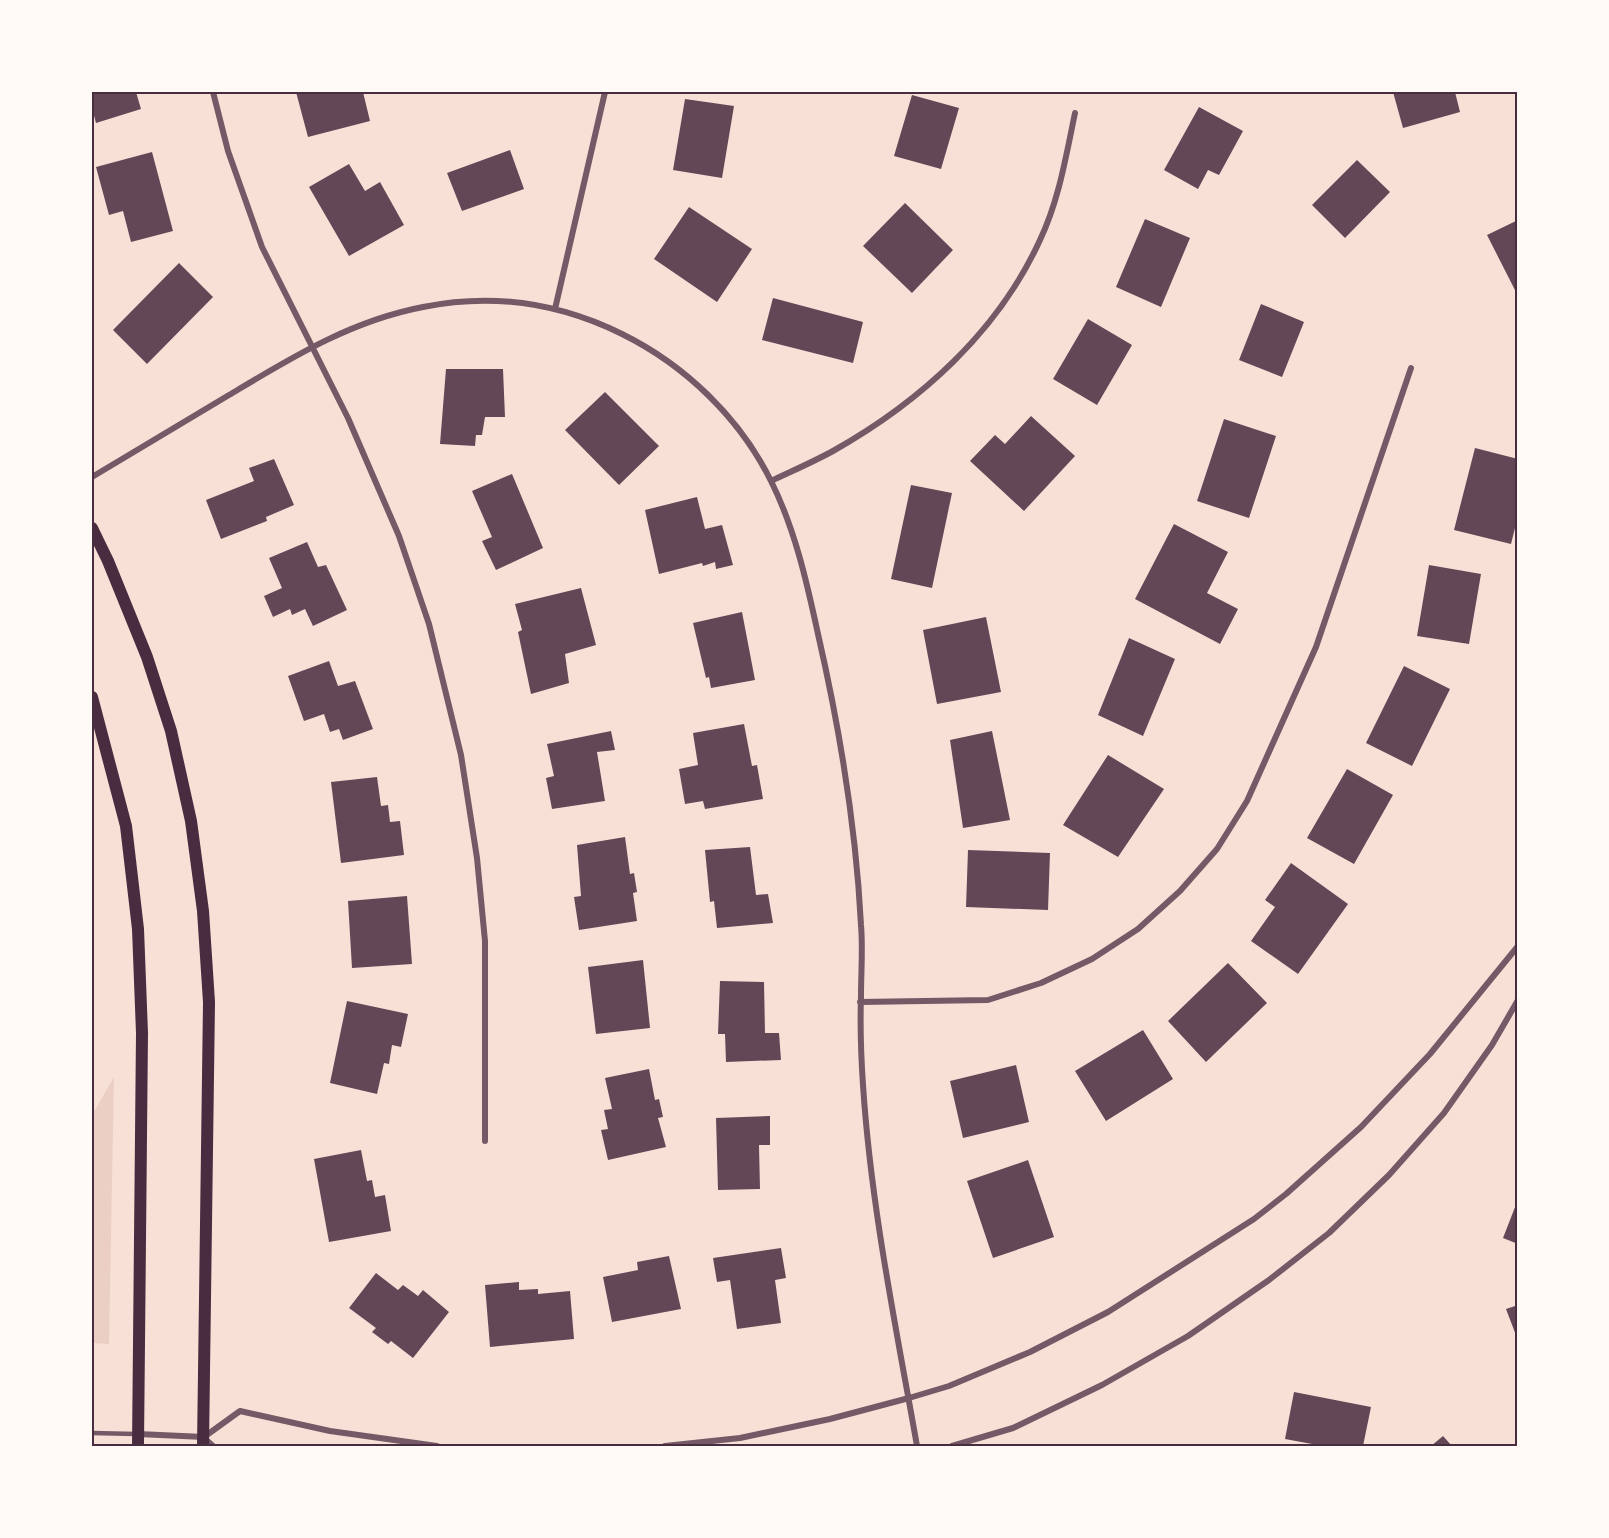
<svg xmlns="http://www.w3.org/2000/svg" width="1609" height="1538" viewBox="0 0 1609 1538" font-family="Arial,sans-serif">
  <rect width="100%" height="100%" fill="#f7e1d7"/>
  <path fill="#ebcfc5" d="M114,1077L109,1344L92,1343V1115Z"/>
  <path fill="#644757" d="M92,92H136L141,109L96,123L92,108Z
    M296,92H363L370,121L308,137Z
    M1393,92H1455L1460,112L1403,128Z
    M912,95L959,108L941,169L894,156Z
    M685,99L734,106L722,178L673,170Z
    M1199,107L1243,131L1219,175L1208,170L1198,189L1164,170Z
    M510,150L524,189L462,211L447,173Z
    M152,152L173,231L131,242L123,211L109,215L96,167Z
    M1357,160L1390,192L1345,238L1312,205Z
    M349,164L365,191L380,182L404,225L349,256L309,187Z
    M905,203L953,250L912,293L863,246Z
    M689,207L752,249L717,302L654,259Z
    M1145,219L1190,238L1161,307L1116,287Z
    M1518,220V296L1487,235Z
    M179,263L213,297L147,364L113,330Z
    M773,298L863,322L853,363L762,340Z
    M1261,304L1304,322L1282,377L1239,360Z
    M1088,319L1132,345L1097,405L1053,379Z
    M446,369H503L505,417H485L482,435H476L475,446L440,444Z
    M605,392L659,446L619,485L565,430Z
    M1031,416L1075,456L1024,511L970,461L995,435L1005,444Z
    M1224,419L1276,436L1249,518L1197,501Z
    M1475,448L1518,459V516L1511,544L1454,530Z
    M274,459L294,505L266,517L267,521L221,539L206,500L254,481L249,468Z
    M512,474L543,548L496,570L482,541L492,537L472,491Z
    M911,485L952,493L932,588L891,579Z
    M697,497L705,529L722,525L733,565L716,569L715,562L703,566L702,563L659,574L645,510Z
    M1174,524L1228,552L1207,593L1238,609L1220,644L1135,599Z
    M307,542L318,567L326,565L347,610L313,626L305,609L292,615L290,609L273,617L264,596L282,588L269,558Z
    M1429,565L1481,574L1469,644L1417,636Z
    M581,588L596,645L565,654L569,683L531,694L518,632L522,630L515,604Z
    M742,612L755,680L711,688L709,677L706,678L693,623Z
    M986,617L1001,692L937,704L923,630Z
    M1129,638L1175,659L1143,736L1098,715Z
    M329,661L338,686L355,681L373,729L343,740L339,729L330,732L324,714L304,721L288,676Z
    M1404,666L1450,689L1412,766L1366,743Z
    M744,724L752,766L757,765L763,799L705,809L703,801L685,804L679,769L698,765L693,733Z
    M611,731L615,750L597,752L605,801L552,809L546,778L554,776L547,744Z
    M992,731L1010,820L963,828L950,740Z
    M1108,755L1164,789L1118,857L1063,825Z
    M1347,769L1393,795L1354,864L1307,838Z
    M377,777L381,806L388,805L390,822L400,821L404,855L341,863L331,782Z
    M625,837L630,874L634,873L637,892L633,893L637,921L579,930L574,897L581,896L577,845Z
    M750,847L756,895L768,894L773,923L717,928L714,901L710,902L705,850Z
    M968,850L1050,853L1048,910L966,907Z
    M1291,863L1348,904L1298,974L1251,941L1275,907L1265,900Z
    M407,896L412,964L352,968L348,901Z
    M643,960L650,1028L596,1034L588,967Z
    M1228,963L1267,1003L1206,1062L1168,1021Z
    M720,981L764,982L765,1033H779L781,1060L726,1062L725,1034H718Z
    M347,1001L408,1014L401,1047L392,1045L389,1064L384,1063L377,1094L330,1083Z
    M1143,1030L1173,1079L1106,1121L1075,1071Z
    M1016,1065L1029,1122L963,1138L950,1081Z
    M649,1069L655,1100L659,1099L663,1117L658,1118L666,1147L608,1160L601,1130L608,1129L604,1110L612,1109L605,1078Z
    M770,1116V1145H759L760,1189L718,1190L716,1118Z
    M361,1150L367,1181L372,1180L375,1197L385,1195L391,1231L329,1242L314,1159Z
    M1028,1160L1054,1237L993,1258L967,1181Z
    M1517,1202H1518V1244L1503,1238Z
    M781,1248L786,1278L775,1280L781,1323L737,1329L730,1280L717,1282L713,1258Z
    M669,1256L681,1309L612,1322L603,1277L638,1270L637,1262Z
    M376,1273L398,1290L403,1285L418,1296L423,1290L449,1312L413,1358L391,1341L388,1344L372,1332L376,1328L349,1308Z
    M519,1282V1290L538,1289V1294L570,1291L574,1339L490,1347L485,1285Z
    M1518,1305V1338H1517L1506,1309Z
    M1294,1392L1371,1407L1363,1446H1323L1285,1439Z
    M1443,1436L1452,1446H1431Z"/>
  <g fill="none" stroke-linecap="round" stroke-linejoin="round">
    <path stroke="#755966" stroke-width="4.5" d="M92,1433L136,1434"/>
    <path stroke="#755966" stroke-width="6" d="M213,92L228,151L262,247L348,418L399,536L429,624L461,755L477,858L485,941V1141
      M555,309L605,92
      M92,477C137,450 183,423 229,395C291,358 350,321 423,307C491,293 559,303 622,334C685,365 740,418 771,481C795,529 807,583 818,634C840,730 856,827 861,925C863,948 861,973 861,996C860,1026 861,1056 863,1085C871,1207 896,1327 917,1446
      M771,481C792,471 813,462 833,451C920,402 998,332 1040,240C1059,200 1066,156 1075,113
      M860,1002L988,1000L1041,983L1092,959L1138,929L1180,891L1217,849L1247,801L1316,647L1411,368
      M138,1434L204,1437L240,1411L330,1431L437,1446
      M204,1438L213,1446
      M665,1446L740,1438L830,1419L909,1398L949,1386L1030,1352L1108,1312L1254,1219L1286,1194L1361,1127L1430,1054L1518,946
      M952,1446L1013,1428L1102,1385L1188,1336L1269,1280L1329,1233L1389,1175L1444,1113L1492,1045L1518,1000"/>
    <path stroke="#4a2c40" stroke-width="12" d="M92,528L108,561L147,657L171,731L191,821L203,911L209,1002L203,1446
      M92,697L126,826L138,929L142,1033L138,1446"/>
  </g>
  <rect width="1609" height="1538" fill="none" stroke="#fffaf5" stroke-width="186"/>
  <rect x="93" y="93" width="1423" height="1352" fill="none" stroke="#4a2c40" stroke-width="2"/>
</svg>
